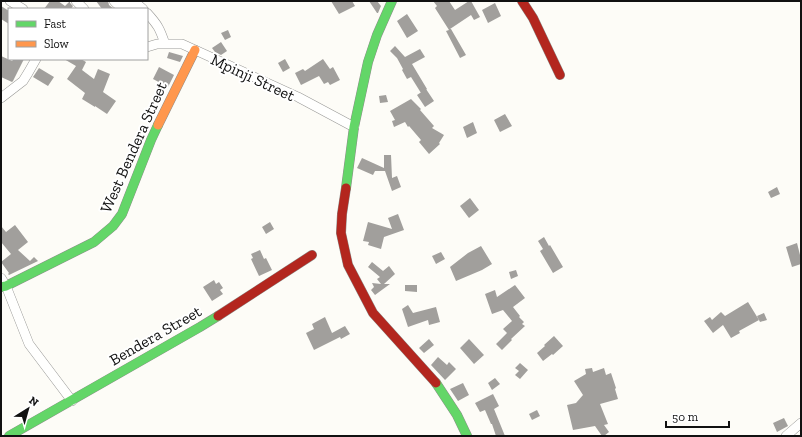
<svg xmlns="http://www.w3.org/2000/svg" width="802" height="437" viewBox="0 0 802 437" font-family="'Zilla Slab',serif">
  <rect width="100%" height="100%" fill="#fdfcf7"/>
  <path fill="#a19f9c" d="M50,1H58L65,6L70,1V3L73,6L71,9H44Z
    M96,1H108L109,5L114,9H102Z
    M331,1H352L355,6L339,14Z
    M369,1H377L381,6L378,13H377Z
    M433,1H449L455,10L469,1H471L480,17L474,20L471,15L450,29H451L466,55L460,58L446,31L449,30L435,8L437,6Z
    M495,3L501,16L488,23L482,10Z
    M1,6L9,11V24L1,19Z
    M407,14L418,31L407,38L397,21Z
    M228,30L231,37L225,40L221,33Z
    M221,42L227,51L221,55L215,52L212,48Z
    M395,46L405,57L420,49L425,57L412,64L427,89L421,93L411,77L407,79L402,70L403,69L397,58L390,51Z
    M169,52L183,56L180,62L167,58Z
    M1,56L12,61L14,59H24L13,81L12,82L1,77Z
    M64,59H81L86,62L82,70L94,79L98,69L110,74L103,92L116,101L107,114L95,106V107L82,99L85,93L67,79L76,66Z
    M285,59L290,68L283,72L278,63Z
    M323,59L330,69L333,67L340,80L330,85L328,82L324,84L319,76L301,85L295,73L303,69L305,71Z
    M159,67L174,75L168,87L153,79Z
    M39,68L54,77L48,86L33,77Z
    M426,89L434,101L425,107L417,95Z
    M386,95L388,102L380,103L379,96Z
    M411,99L421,109L420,110L434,126L432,128L444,135L439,143L440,144L429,154L419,142L421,140L409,126L408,127L405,122L394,127L392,121L395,120L390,111Z
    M505,114L512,126L500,132L494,120Z
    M473,122L477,133L467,138L463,127Z
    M384,155H391L392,178L397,176L401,187L392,191L385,171H375L373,175L357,168L362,158L384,168Z
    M777,187L780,194L771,198L768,192Z
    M470,198L479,210L469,218L460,206Z
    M398,214L404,230L384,237L381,249L368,245L369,242L363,241L368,222L392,229L388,218Z
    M270,222L274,229L266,234L262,227Z
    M15,225L28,242L18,250L30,261L34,257L38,261L9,275L8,274L9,273L1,262L11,254L1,242V226L6,232Z
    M544,237L549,246L550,245L563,267L553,273L540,251L543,249L538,241Z
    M797,243L801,259V264L792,267L786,247Z
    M481,246L492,264L482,270L456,281L450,267L468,253Z
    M260,250L264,259L266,258L272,270L259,276L251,259L253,258L251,254Z
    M441,252L445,259L436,264L432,256Z
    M372,262L383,271L389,266L395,274L384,284H390L375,295L371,290L374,287L372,283L381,284L377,279L380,277L368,267Z
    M516,270L518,276L511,279L509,272Z
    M214,280L216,284L219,282L223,288L220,290L223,294L212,301L203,287Z
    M405,285H417V292L405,291Z
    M515,285L525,298L513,307L520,316L519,317L524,322L522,324L525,326L511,339L512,340L502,350L496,344L507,333L503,329L512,321L503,310L492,314L485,294L495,290L497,297Z
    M748,302L759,320L757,316L764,313L767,320L760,322L759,320L739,331L740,333L731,338L723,325L713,333L704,321L710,317L712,320L721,312L725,316Z
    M408,305L413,313L436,307L440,322L429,325L428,320L408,327L402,309Z
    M325,317L332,333L345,326L350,334L341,339L340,337L314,350L306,333L314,329L312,324Z
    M554,336L563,346L553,355L552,354L543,361L537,353L545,346L544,345Z
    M429,339L434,345L424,353L419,348Z
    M469,339L484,355L474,364L460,348Z
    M438,357L447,365L449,362L456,369L445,380L431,365Z
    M520,363L528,370L520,379L515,375L519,371L515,368Z
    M592,368L593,372L604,368L606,375L611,373L616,388L615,389L618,399L600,404L608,424L604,425L609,432L604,436H602L595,426L573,430L567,405L576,403L583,395L574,381L586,374L585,369Z
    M495,378L500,384L492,390L488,383Z
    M463,383L469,395L458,401L450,389Z
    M493,394L499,406L494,409L505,436H496L492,424H491L485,410L480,412L475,403Z
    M537,410L540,416L532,420L529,414Z
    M784,418L788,426L777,432L773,423Z"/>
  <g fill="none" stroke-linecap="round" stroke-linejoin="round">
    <g stroke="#979795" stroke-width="10">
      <path id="street" d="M10,1L23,9
        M76,1L84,9
        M114,1C121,10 126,2 135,4C138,4 141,7 143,9
        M147,13C158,25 160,29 165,44
        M147,47L157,44H182L298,97L354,127
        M1,98L23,81L28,73L36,59
        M1,278L6,286L29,344L72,401
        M786,436L801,423"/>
    </g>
    <g stroke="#8e8d8b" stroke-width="10">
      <path id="fast" d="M346,188L354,127L368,62L377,35L392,1
        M1,287L6,286L94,242L113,226L122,214L151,140L158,125
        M436,383L457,415L467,436
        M9,436L200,327L218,316"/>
    </g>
    <g stroke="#8e8d8b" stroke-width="10">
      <path id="slow" d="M158,125L195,50"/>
    </g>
    <g stroke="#8e8d8b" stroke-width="10">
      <path id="jam" d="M522,1L533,18L560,75
        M346,188L342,214L341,233L348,265L373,313L436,383
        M218,316L312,255"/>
    </g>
    <use href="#street" stroke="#fffffe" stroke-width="9"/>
    <use href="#fast" stroke="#63d668" stroke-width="9"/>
    <use href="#slow" stroke="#ff974d" stroke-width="9"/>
    <use href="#jam" stroke="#b3261e" stroke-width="9"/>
  </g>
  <g text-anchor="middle" stroke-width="4" stroke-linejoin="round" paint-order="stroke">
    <g font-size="16" fill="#111" stroke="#fff">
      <text transform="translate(253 77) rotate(25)" y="6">Mpinji Street</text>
      <text transform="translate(133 147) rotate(-66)" y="6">West Bendera Street</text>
      <text transform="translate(155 335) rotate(-30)" y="6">Bendera Street</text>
    </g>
  </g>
  <rect width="802" height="437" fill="none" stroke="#111111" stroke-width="4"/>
  <rect x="8" y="8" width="140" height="52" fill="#ffffff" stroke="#a0a0a0"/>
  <rect x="16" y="21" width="20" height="6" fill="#63d668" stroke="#a0a0a0"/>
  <text x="44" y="28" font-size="12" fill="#111111">Fast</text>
  <rect x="16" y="41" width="20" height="6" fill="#ff974d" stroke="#a0a0a0"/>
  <text x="44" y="48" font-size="12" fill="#111111">Slow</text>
  <g transform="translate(28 409) rotate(37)" stroke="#ffffff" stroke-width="3" paint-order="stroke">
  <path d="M0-3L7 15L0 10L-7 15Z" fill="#111111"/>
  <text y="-6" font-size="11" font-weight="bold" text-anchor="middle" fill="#111111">N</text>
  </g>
  <path d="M666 421v6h63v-6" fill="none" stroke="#111111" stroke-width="2"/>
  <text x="672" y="421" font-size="12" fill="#111111" stroke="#ffffff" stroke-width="3" paint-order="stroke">50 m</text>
</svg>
